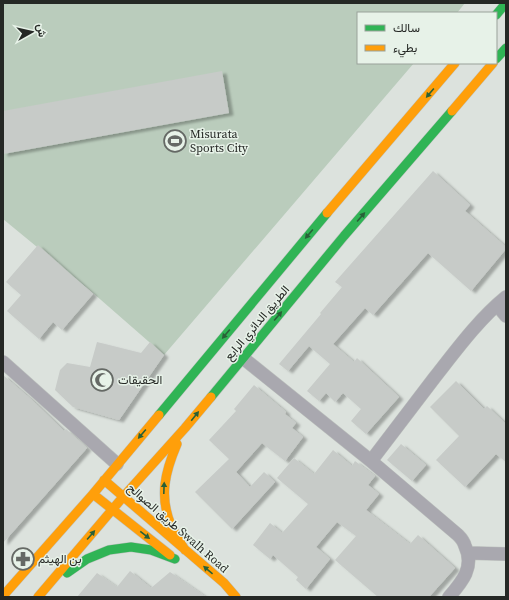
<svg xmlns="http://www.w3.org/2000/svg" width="509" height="600" viewBox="0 0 509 600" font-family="'Source Serif 4',Vazirmatn,serif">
  <defs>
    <filter id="shadow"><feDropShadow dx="4.5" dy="2.5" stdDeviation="1" flood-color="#0004"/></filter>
  </defs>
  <rect width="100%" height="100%" fill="#dce2dd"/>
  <path fill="#baccbc" d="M3,3H465L457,13H358V63H414L164,355L93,293L3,219Z"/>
  <path fill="#c7cbc8" filter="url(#shadow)" d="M222,71L229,113L3,154V111Z
    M433,171L470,205L465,211L506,247V249L471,291L428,253L373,315L365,308L333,344L354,362L357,358L399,397L366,434L351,421L361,409L343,393L335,402L326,393L319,401L307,391L330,364L309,346L288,371L279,364L321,314L320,313L342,287L335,282Z
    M38,245L93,294L62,330L53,322L39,339L7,311L21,295L6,282Z
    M97,342L141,353L150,342L164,355L119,420L73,407L55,390L60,370L67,363L90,367Z
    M3,375L33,401L64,431L66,429L87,448L3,543Z
    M456,381L484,409L487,406L506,424V462L496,454L465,487L436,460L459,436L430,407Z
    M254,385L286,412L285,414L296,423L292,428L303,437L285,461L262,443L236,472L250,487L264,472L275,482L232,529L195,492L229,459L209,440L236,411L234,409Z
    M401,444L426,465L412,481L387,460Z
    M333,450L352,466L355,461L375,476L368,485L379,494L366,510L410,544L418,535L455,568L429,597H378L335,560L356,536L337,522L316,547L330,559L306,589L296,580L298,577L273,555L270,559L253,545L270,523L282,533L308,504L277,478L294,458L314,474Z
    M130,571L151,588L170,572L206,597H77L97,573L117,587Z"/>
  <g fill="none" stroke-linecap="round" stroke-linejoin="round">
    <g stroke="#bcc0bd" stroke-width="14">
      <path id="street" d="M497,305L506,316
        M243,358L371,461L458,535C461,538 464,542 465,546C475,567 462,582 449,597
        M3,362L117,464
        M371,461C392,433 414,405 435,377C457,349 479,319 506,297
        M468,553L506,554"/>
    </g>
    <g stroke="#bcc0bd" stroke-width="10">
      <path id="fast" d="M496,15L506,3
        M496,59L506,48
        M211,397L344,236L452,111
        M159,415L327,213
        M67,573L87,559L109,550L131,547L151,550L175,559"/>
    </g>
    <g stroke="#bcc0bd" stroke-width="10">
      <path id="slow" d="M452,111L493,63
        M327,213L455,63
        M177,444C165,472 159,496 171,525C175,534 180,542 185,550
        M104,480L224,583L236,597
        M93,494L170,555
        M3,596L93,494L159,415
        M38,597L123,497L185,428L211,397"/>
    </g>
    <use href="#street" stroke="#a9a8af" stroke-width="13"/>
    <use href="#fast" stroke="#30b455" stroke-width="9"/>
    <use href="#slow" stroke="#ff9f0a" stroke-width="9"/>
  </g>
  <defs><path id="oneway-solid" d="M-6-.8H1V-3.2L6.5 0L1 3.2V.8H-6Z"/></defs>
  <g fill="#296038">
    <use href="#oneway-solid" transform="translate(430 93) rotate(130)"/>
    <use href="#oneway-solid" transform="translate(361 217) rotate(-49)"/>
    <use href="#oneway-solid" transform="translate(309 234) rotate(130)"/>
    <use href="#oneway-solid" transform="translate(278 316) rotate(-50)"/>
    <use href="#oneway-solid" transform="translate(226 334) rotate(130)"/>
    <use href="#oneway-solid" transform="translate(195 416) rotate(-51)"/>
    <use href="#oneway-solid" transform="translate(142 434) rotate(130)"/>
    <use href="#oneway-solid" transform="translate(164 488) rotate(-88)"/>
    <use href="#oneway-solid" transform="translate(91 535) rotate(-49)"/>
    <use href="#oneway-solid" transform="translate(145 535) rotate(38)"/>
    <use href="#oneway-solid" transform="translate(208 570) rotate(-140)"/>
  </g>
  <defs>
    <g id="stadium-ring" transform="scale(1.15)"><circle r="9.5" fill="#e7f2e8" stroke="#656965" stroke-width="1.5"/><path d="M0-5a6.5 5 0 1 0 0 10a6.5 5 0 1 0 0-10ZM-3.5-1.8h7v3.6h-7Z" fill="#656965"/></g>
    <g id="mosque-ring" transform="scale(1.15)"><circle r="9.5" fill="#e7f2e8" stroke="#656965" stroke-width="1.5"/><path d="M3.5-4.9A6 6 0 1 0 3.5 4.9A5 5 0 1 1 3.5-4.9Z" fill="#656965"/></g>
    <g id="pharmacy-ring" transform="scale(1.15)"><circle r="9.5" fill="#e7f2e8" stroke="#656965" stroke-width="1.5"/><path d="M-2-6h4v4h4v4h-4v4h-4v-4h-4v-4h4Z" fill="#656965"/></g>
  </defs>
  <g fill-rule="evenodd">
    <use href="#stadium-ring" x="175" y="141"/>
    <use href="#mosque-ring" x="102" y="380"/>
    <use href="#pharmacy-ring" x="23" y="559"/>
  </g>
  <g text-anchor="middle" stroke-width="3" stroke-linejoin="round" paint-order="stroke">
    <g font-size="12" fill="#252825" stroke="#e7f2e8" text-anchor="start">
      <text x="190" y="138">Misurata<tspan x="190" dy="14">Sports City</tspan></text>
      <text x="118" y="384">الحقيقات</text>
      <text x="38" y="563">بن الهيثم</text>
    </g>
    <g font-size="12" fill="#252825" stroke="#e7f2e8">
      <text transform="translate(257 323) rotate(-50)" y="4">الطريق الدائري الرابع</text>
      <text transform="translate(178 528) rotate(41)" y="4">طريق الصوالح Swalh Road</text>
    </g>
  </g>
  <rect width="509" height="600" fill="none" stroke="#252825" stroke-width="8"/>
  <rect x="357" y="12" width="140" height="52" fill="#e7f2e8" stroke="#99a19a"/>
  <rect x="365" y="25" width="20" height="6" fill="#30b455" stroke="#99a19a"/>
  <text x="393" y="32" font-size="12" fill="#252825">سالك</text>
  <rect x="365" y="45" width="20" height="6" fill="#ff9f0a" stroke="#99a19a"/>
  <text x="393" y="52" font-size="12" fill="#252825">بطيء</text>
  <g transform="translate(32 32) rotate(82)" stroke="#e7f2e8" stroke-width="3" paint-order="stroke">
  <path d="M0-3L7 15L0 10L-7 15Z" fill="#252825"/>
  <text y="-6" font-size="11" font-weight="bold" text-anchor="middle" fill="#252825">ش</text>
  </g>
</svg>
